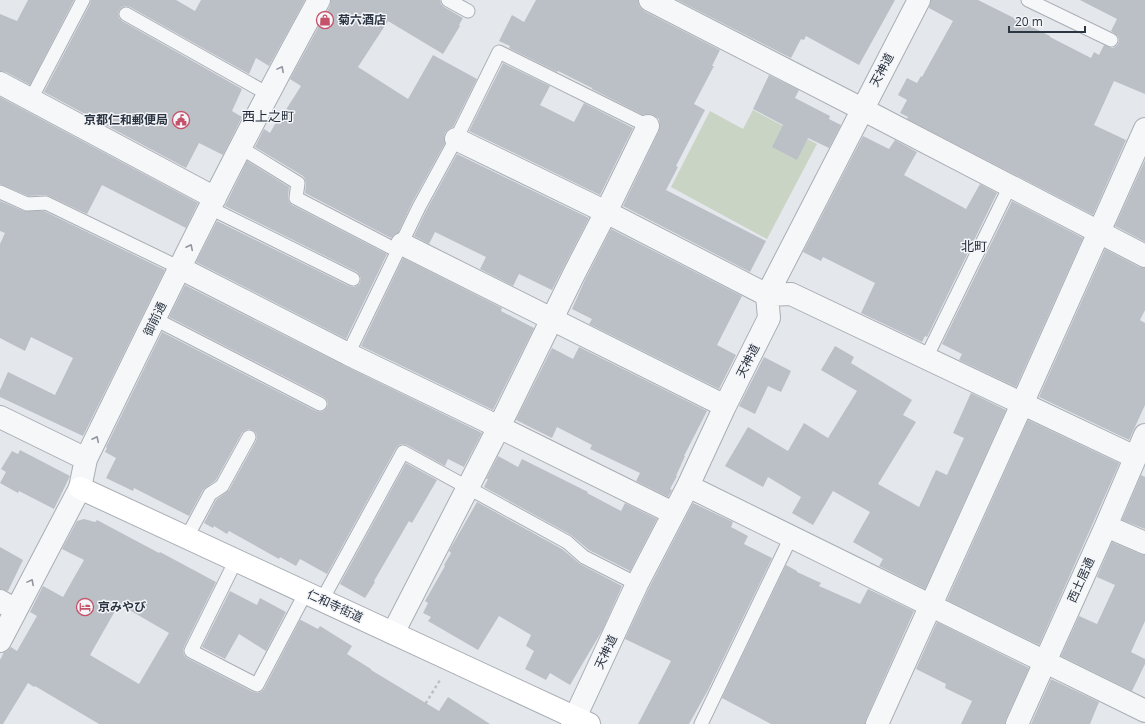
<svg xmlns="http://www.w3.org/2000/svg" width="1145" height="724" viewBox="0 0 1145 724" font-family="'Open Sans','Noto Sans JP',sans-serif">
  <rect width="100%" height="100%" fill="#e4e7eb"/>
  <path fill="#cad4c5" d="M753,110L817,144L767,239L671,187L710,111L743,129Z"/>
  <path fill="#bbc0c7" fill-rule="evenodd" d="M28,0H74L30,85L6,72L0,71V14L17,21Z
    M91,0H176L195,11L201,0H305L269,66L256,58L249,74L130,7L126,6L122,7L119,10L118,14L119,18L122,21L242,89L232,111L242,117L223,155L199,143L186,168L44,92L90,4Z
    M331,0H440L441,4L444,7L463,18L459,25L460,26L443,54L388,21L358,67L408,99L433,55L477,79L453,127L449,129L445,133L444,139L445,143L412,203L398,233L395,234L391,238L305,193L306,184L305,179L303,176L255,147L264,129L270,133L278,119H280L301,86L290,79L330,6Z
    M536,0H638L639,6L644,11L720,50L712,66H714L694,104L705,110L676,166L678,167L666,190L766,241L750,272L623,206L659,131L660,126L659,119L653,115L648,114L643,115L592,89V88L558,71L557,72L509,48L510,46L499,41L512,15L524,22Z
    M677,0H895L859,65L806,36L804,40L801,39L791,58Z
    M931,0H978L1050,36V37L1091,58L1094,52L1099,55L1104,45L1112,48L1115,47L1118,44L1119,40L1118,36L1111,31L1117,19L1080,0H1145V94L1114,81L1094,125L1126,140L1093,215L907,119L908,117L900,113L907,100L898,95L907,78L917,83L921,76L922,77L953,21L929,8Z
    M503,63L550,86L540,105L574,122L584,103L633,128L600,195L469,131Z
    M769,75L799,90L795,98L830,116L829,119L841,125L829,148L808,138L797,160L772,147L783,125L753,109Z
    M0,97L198,203L186,228L102,185L87,214L49,196L46,195L28,196L0,184Z
    M863,136L889,149L895,140L917,152L904,175L966,209L980,184L997,193L927,337L925,336L922,342L861,313L875,283L823,257L821,261L803,252Z
    M457,154L589,218L552,290L519,274L513,286L480,269L486,257L435,232L429,244L414,236L426,211Z
    M1145,160V242L1115,226Z
    M247,161L289,187L288,197L289,202L292,205L387,254L346,339L196,262L217,221L349,286L354,287L358,285L360,283L361,278L359,274L357,272L225,206Z
    M0,201L24,211H44L165,270L83,436L0,397V390L8,372L55,395L73,358L31,337L25,351L0,338V244L5,233L0,231Z
    M1012,201L1083,238L1016,387L959,360L962,354L942,344Z
    M611,229L742,296L717,345L736,355L719,389L589,324L592,319L572,309L585,280Z
    M1105,249L1139,267L1145,268V310L1140,320L1145,323V405L1129,440L1039,397Z
    M403,258L502,308L501,311L534,328L493,410L361,346Z
    M185,285L343,365L482,433L464,467L448,459L445,466L407,445L402,444L399,445L396,448L327,574L300,559L296,566L280,557L279,559L229,531L227,534L214,526L213,528L204,523L216,500L229,490L256,441L257,437L256,433L252,430L249,429L245,430L242,433L216,480L203,490L189,516L134,488L133,491L106,478L116,458L105,452L107,448L106,447L162,332L316,411L320,412L324,411L327,407L328,404L327,400L324,397L169,317Z
    M835,346L854,357L851,363L912,400L903,415L916,422L878,484L919,507L936,470L947,475L964,438L953,433L971,393L1006,410L925,589L879,566L883,559L853,542L870,512L833,491L813,525L792,513L801,497L768,477L763,487L725,466L748,427L788,451L804,423L828,438L857,391L821,370Z
    M579,347L707,411L684,456H685L676,476H677L670,489L672,490L668,497L636,481L640,473L590,449L592,445L557,427L552,438L516,420L552,348L573,359Z
    M764,357L791,371L781,392L768,386L755,414L739,406Z
    M1028,420L1119,463V464L1039,645L947,600Z
    M20,450L70,476L54,509L19,491L18,493L0,483L6,472L1,469L12,451L18,454Z
    M498,456L518,467L522,459L588,492L587,493L621,511L625,503L657,519L630,571L589,550L571,535L484,487L488,479H486Z
    M406,463L437,480L412,523L409,521L374,581L375,582L365,598L340,584Z
    M1141,475L1145,477V529L1122,520Z
    M477,502L562,549L580,564L622,586L603,629L570,685L550,673L546,680L525,669L534,651L526,646L531,635L499,616L478,650L428,621L431,617L423,613L428,603L425,601L445,566L444,565L451,553L449,551Z
    M693,503L733,522L731,527L748,536L744,544L772,558L708,690L689,724H638L671,661L625,639L648,590Z
    M84,519L95,522L97,520L159,553L160,552L216,582L184,647L183,651L184,655L187,658L253,692L257,693L261,692L264,689L300,620H301L318,629L320,626L352,646L347,654L371,669V670L439,711L448,697L490,724H99L35,686L34,687L28,683L3,724H0V660L4,652L7,651L11,647L17,651L37,616L30,612L43,586L63,597L84,560L62,549L77,521ZM119,604L169,633L139,684L90,655Z
    M1112,542L1140,554L1145,555V621L1131,652L1145,659V664L1132,691L1061,656L1079,616L1097,624L1115,585L1097,577Z
    M0,547L23,560L8,591L0,589Z
    M786,565L797,571V572L821,583L819,586L860,604L868,589L914,611L866,719L865,724H771L722,698Z
    M230,591L257,605L260,598L286,612L266,651L239,634L225,659L202,647Z
    M937,622L1029,668L1006,719L1005,724H961L972,701L945,688L946,684L916,669Z
    M1051,679L1099,702L1090,724H1031Z"/>
  <g fill="none" stroke-linecap="round" stroke-linejoin="round">
    <g stroke="#a9aeb5" stroke-width="15">
      <path id="lane" d="M448,0L468,11
        M1028,0L1111,40
        M126,14L268,94
        M31,99L83,0
        M241,148L298,183L296,198L398,251
        M0,192L27,204L46,203L180,268
        M210,208L353,279
        M155,319L320,404
        M348,354L419,207L456,139L499,52L648,126
        M926,358L1010,186
        M187,537L210,494L222,486L249,437
        M236,560L191,651L257,685L306,592
        M322,600L403,452L567,542L584,557L637,584
        M701,724L791,537"/>
    </g>
    <g stroke="#a9aeb5" stroke-width="24">
      <path id="street" d="M650,0L862,109L1145,256
        M0,83L215,198
        M456,139L606,212L767,295L791,294L1135,457
        M402,244L725,406
        M180,268L348,354L499,427L673,513
        M0,417L86,459
        M688,486L1145,711
        M1106,526L1145,543
        M0,601L16,610
        M393,633L499,427L574,274L606,212L648,126
        M0,641L80,488L86,459C161,305 236,150 319,0
        M572,724L637,584L688,486L725,406L769,318L767,295L919,0
        M877,724L1022,404L1145,129
        M1017,724L1106,526L1145,435"/>
    </g>
    <g stroke="#a9aeb5" stroke-width="24">
      <path id="secondary" d="M80,488L589,724"/>
    </g>
    <path stroke="#bdc1c6" stroke-width="2.5" stroke-dasharray="3 3" stroke-linecap="butt" d="M808,0L875,36
      M611,57L633,15
      M413,724L440,680"/>
    <use href="#lane" stroke="#f6f7f9" stroke-width="13"/>
    <use href="#street" stroke="#f6f7f9" stroke-width="22"/>
    <use href="#secondary" stroke="#fff" stroke-width="22"/>
  </g>
  <defs><path id="oneway-chevron" d="M-2-3.5L2.5 0L-2 3.5" fill="none" stroke-width="1.6" stroke-linecap="round" stroke-linejoin="round"/></defs>
  <g stroke="#91969e">
    <use href="#oneway-chevron" transform="translate(281 69) rotate(-62)"/>
    <use href="#oneway-chevron" transform="translate(190 247) rotate(-64)"/>
    <use href="#oneway-chevron" transform="translate(96 439) rotate(-64)"/>
    <use href="#oneway-chevron" transform="translate(31 582) rotate(-62)"/>
  </g>
  <defs>
    <g id="shop-ring" transform="scale(0.9)"><circle r="9.5" fill="#f3f5f8" stroke="#c6526a" stroke-width="1.5"/><path d="M-5-2.5h2.3a2.7 3.5 0 0 1 5.4 0H5L5.5 6h-11ZM-1.5-2.5h3a1.5 2.3 0 0 0-3 0Z" fill="#c6526a"/></g>
    <g id="civic-ring" transform="scale(0.9)"><circle r="9.5" fill="#f3f5f8" stroke="#c6526a" stroke-width="1.5"/><path d="M-.6-6.5H3V-4.5H.6V-3L4-1V1h2V6H-6V1h2V-1L-.6-3ZM-1.2 2.5V6h2.4V2.5Z" fill="#c6526a"/></g>
    <g id="hotel-ring" transform="scale(0.9)"><circle r="9.5" fill="#f3f5f8" stroke="#c6526a" stroke-width="1.5"/><path d="M-6-4.5h1.5V1H6V5H4.5V3h-9V5H-6ZM-4 0a1.8 1.8 0 1 1 3.6 0ZM.5 0V-2.5h3Q6-2.5 6 0Z" fill="#c6526a"/></g>
  </defs>
  <g fill-rule="evenodd">
    <use href="#shop-ring" x="325" y="20"/>
    <use href="#civic-ring" x="181" y="120"/>
    <use href="#hotel-ring" x="85" y="607"/>
  </g>
  <g text-anchor="middle" stroke-width="3" stroke-linejoin="round" paint-order="stroke">
    <g font-size="12" font-weight="bold" fill="#2c3542" stroke="#f3f5f8" text-anchor="start">
      <text x="338" y="24">菊六酒店</text>
      <text x="168" y="124" text-anchor="end">京都仁和郵便局</text>
      <text x="98" y="611">京みやび</text>
    </g>
    <g font-size="12" fill="#2c3542" stroke="#f3f5f8">
      <text transform="translate(882 70) rotate(-62)" y="4">天神道</text>
      <text transform="translate(155 319) rotate(-64)" y="4">御前通</text>
      <text transform="translate(748 361) rotate(-63)" y="4">天神道</text>
      <text transform="translate(1081 580) rotate(-66)" y="4">西土居通</text>
      <text transform="translate(335 606) rotate(25)" y="4">仁和寺街道</text>
      <text transform="translate(606 652) rotate(-65)" y="4">天神道</text>
    </g>
    <g font-size="13" fill="#1e2633" stroke="#f3f5f8">
      <text x="268" y="121">西上之町</text>
      <text x="974" y="251">北町</text>
    </g>
  </g>
  <path d="M1009 26v6h76v-6" fill="none" stroke="#2c3542" stroke-width="2"/>
  <text x="1015" y="26" font-size="12" fill="#2c3542" stroke="#f3f5f8" stroke-width="3" paint-order="stroke">20 m</text>
</svg>
